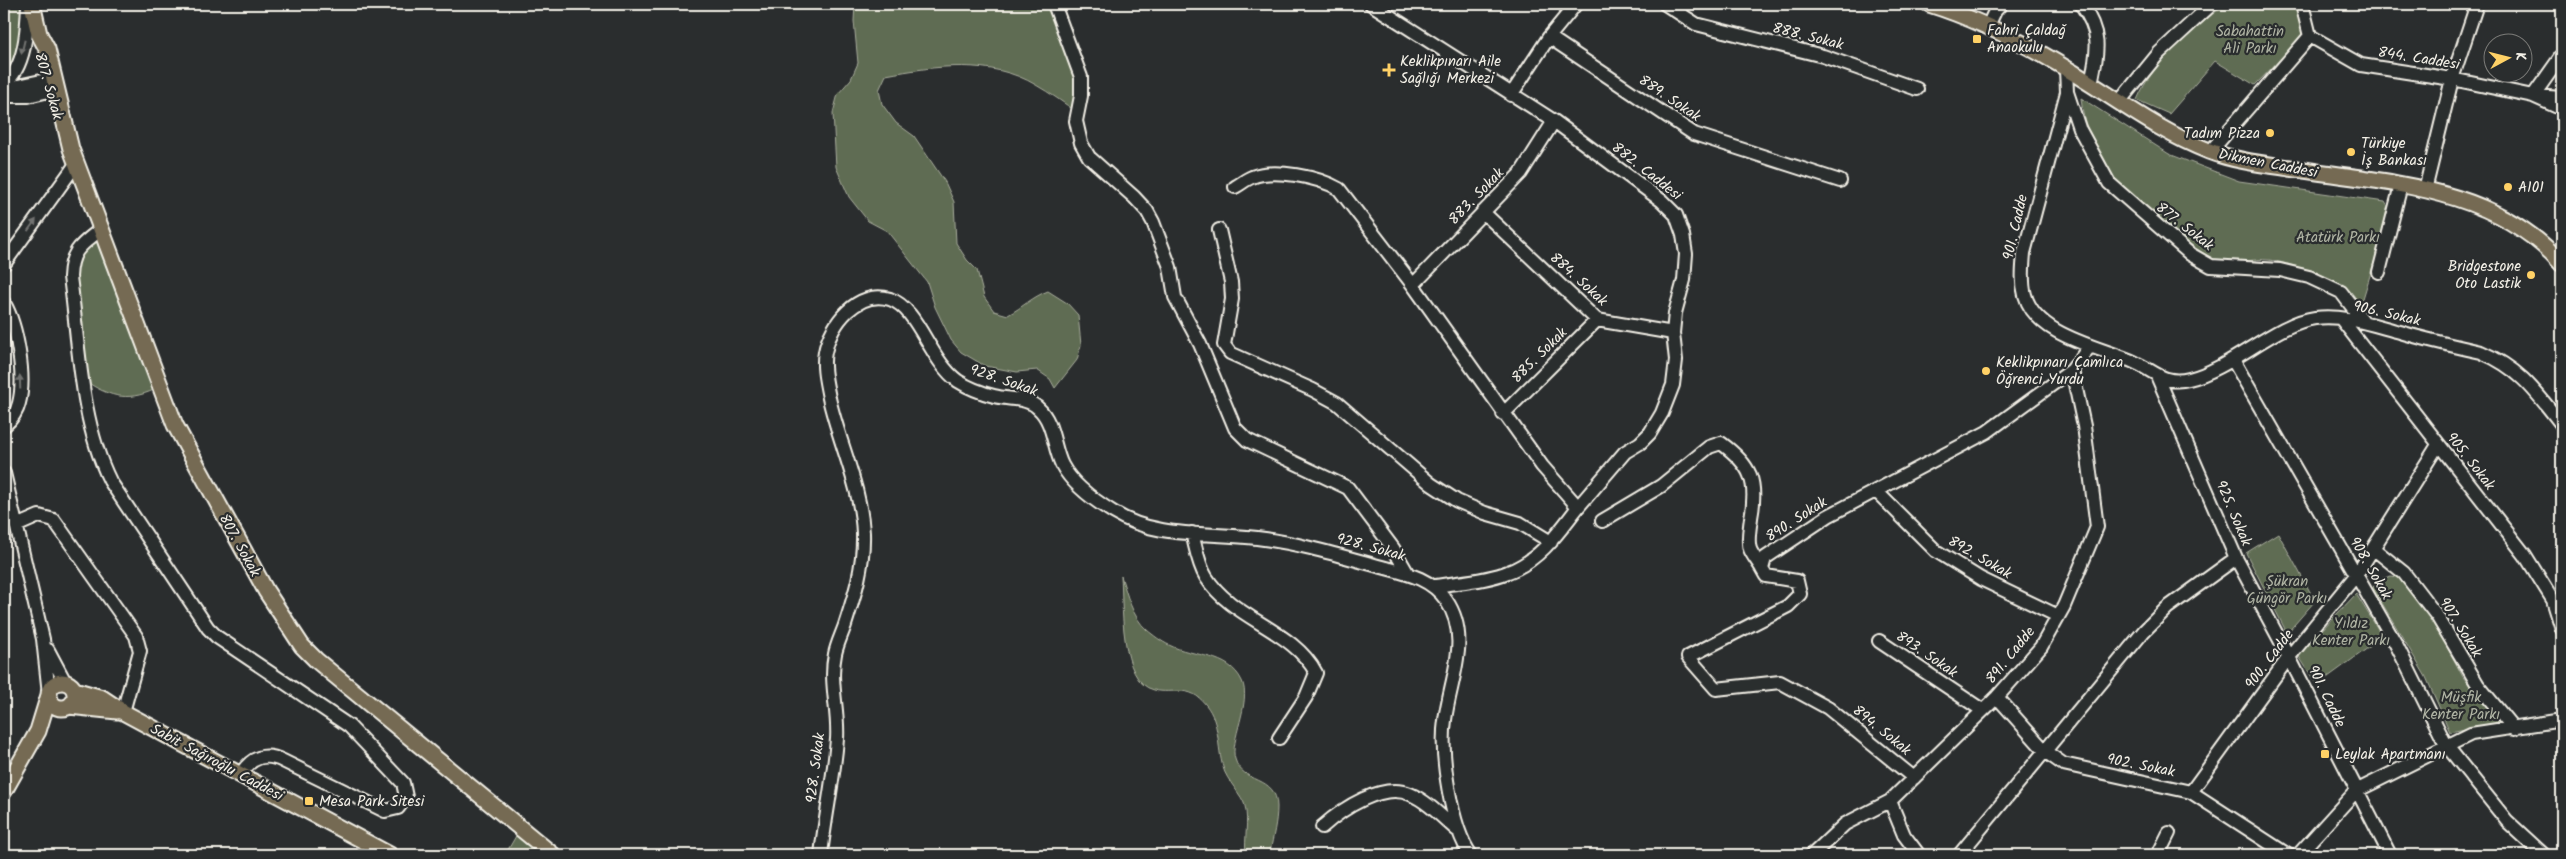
<svg xmlns="http://www.w3.org/2000/svg" width="2566" height="859" viewBox="0 0 2566 859" font-family="Kalam,sans-serif">
  <rect width="100%" height="100%" fill="#2a2d2e"/>
  <filter id="ink" filterUnits="userSpaceOnUse"><feTurbulence type="fractalNoise" baseFrequency=".02" numOctaves="2"/><feDisplacementMap in="SourceGraphic" scale="10" xChannelSelector="R" yChannelSelector="G"/><feConvolveMatrix kernelMatrix="1 2 1 2 8 2 1 2 1" color-interpolation-filters="sRGB"/></filter>
  <g filter="url(#ink)">
    <path fill="#5f6c53" stroke="#aaae9e" d="M28,4L26,28L4,84V5Z
      M855,4H1054L1074,55L1078,113C1064,103 1050,93 1036,85C991,58 935,66 886,75L879,90L882,104L896,123L914,136L945,182L954,202L956,243L967,260L977,270L984,297L994,311L1008,315C1023,307 1032,297 1048,291L1067,303L1078,315L1081,345L1077,360L1055,388L1050,379L1037,370L1017,372L985,366L961,352L951,340L935,307L927,282L887,231L868,221L849,197L836,167L833,113L838,94L851,79L858,63L854,21Z
      M2225,4H2296L2300,25L2305,34L2255,85L2215,61L2169,114L2137,100C2154,59 2192,32 2225,4Z
      M2081,98L2169,154L2239,181L2385,202L2390,210L2361,305C2357,300 2352,292 2347,288C2335,277 2285,262 2269,260C2254,258 2238,264 2223,262C2209,259 2193,246 2181,237C2133,203 2086,160 2081,98Z
      M101,229L160,387C130,402 112,399 84,380L71,265Z
      M2278,533L2315,601L2287,633L2246,553Z
      M1121,576C1127,594 1132,617 1147,630C1153,635 1162,642 1169,645C1193,657 1229,653 1242,681C1252,702 1229,742 1235,759C1242,785 1277,774 1277,807C1277,822 1273,837 1270,852L1272,855H1246C1244,839 1249,822 1245,806C1243,796 1226,780 1223,767C1217,747 1220,722 1206,705C1189,683 1173,695 1154,690C1119,682 1123,603 1121,576Z
      M2391,576L2398,577L2404,583L2434,622L2463,677L2500,722L2450,732L2426,677L2373,588L2377,580Z
      M2356,594L2383,637L2317,685L2298,655Z
      M520,829L553,855H505Z"/>
    <g fill="none" stroke-linecap="round" stroke-linejoin="round">
      <g stroke="#f4f1e8" stroke-width="16">
        <path id="minor" d="M1054,4L1081,77V96L1076,121L1081,143L1089,157L1134,197L1147,211L1153,222L1170,267L1175,297L1200,344L1235,428L1247,440L1348,488L1393,548L1408,574
          M1371,4L1554,121L1662,201L1676,215L1683,235L1686,254L1684,280L1675,313L1673,333L1676,360L1673,385L1662,413L1650,433L1640,443L1625,452L1578,507
          M1665,4L1696,24L1823,56L1917,89
          M2081,4C2102,33 2098,50 2091,84
          M2302,4L2310,36L2361,65L2452,79L2533,96L2562,98
          M1988,26L1995,11L2001,4
          M1549,37L1694,134L1840,181
          M2562,55L2533,96L2562,109
          M2066,69L2067,92L2024,253C2023,267 2021,281 2025,295C2036,336 2100,347 2134,362C2155,371 2163,385 2189,379C2231,369 2276,323 2315,318C2343,314 2373,325 2400,332C2427,340 2454,346 2481,352C2521,369 2536,392 2562,425
          M4,84C26,67 27,29 28,4
          M4,89L55,78
          M2067,92L2079,128L2109,183L2190,254L2211,266L2280,270L2309,277L2341,292L2363,321
          M1511,95L1549,37L1576,4
          M4,96H28L57,89
          M2119,102L2159,53L2212,4
          M2210,152L2310,36
          M1235,187C1241,184 1246,179 1252,177C1274,168 1319,177 1339,189L1413,285L1542,466L1578,507C1559,532 1539,561 1508,572C1486,581 1459,582 1436,586
          M2425,190L2452,79L2477,4
          M1483,212L1597,320L1673,333
          M101,229C81,245 71,250 70,277C79,343 80,421 110,481L208,628L217,637L349,726L403,783L406,797L398,808L385,811L283,761C265,752 251,757 241,774
          M1219,230L1231,282L1232,299L1224,345L1230,353L1313,390L1337,403L1431,484L1457,501L1485,513L1520,523L1551,542
          M4,264L76,164
          M2379,272L2401,185
          M1413,285L1521,173L1554,121
          M4,303C17,325 26,377 19,403C17,412 11,420 4,426
          M2342,320L2525,555L2553,600L2562,629
          M2233,360L2397,646L2446,745L2507,821L2544,855
          M2158,378L2236,558L2289,657L2390,855
          M1503,414L1597,320
          M4,473L43,639L49,694
          M1876,491L1936,551L1981,579L2058,616
          M1602,521L1661,486L1709,447L1721,443C1751,465 1758,481 1751,518C1750,527 1747,541 1750,549C1752,555 1759,563 1762,569
          M16,526L39,516L54,520L136,636L140,651L123,712
          M1192,533C1196,548 1198,564 1206,577C1233,620 1293,629 1316,673L1306,697L1279,738
          M2374,549L2404,573L2437,616L2478,685L2514,729
          M1879,641L1982,710
          M48,650L65,682
          M1997,697L2046,752L2063,764L2191,792L2288,855
          M1914,778L1828,708L1780,682L1716,689L1688,657L1788,606L1800,594L1797,581L1766,576L1762,569L1765,558L1828,516L1987,432L2072,370L2090,346
          M2191,792L2289,657L2357,574L2438,445
          M1890,801L1904,835L1919,855
          M1322,827C1342,809 1382,782 1410,794C1427,801 1443,818 1457,830
          M821,855C825,817 834,778 837,739C839,711 829,682 835,654C837,644 842,634 845,625C855,594 864,566 863,533C861,487 839,443 829,398C826,382 822,367 825,352C830,324 858,289 890,299C919,309 929,360 958,381C969,388 982,393 994,396C1009,400 1027,397 1038,408C1054,422 1053,447 1062,465C1072,484 1095,501 1113,512C1156,539 1208,532 1257,538C1298,543 1338,555 1378,566C1404,573 1430,577 1446,600C1472,638 1450,679 1445,720C1440,754 1451,828 1471,855
          M1812,855L1845,824L1890,801L1997,697L2041,647L2064,606L2097,527L2084,426L2072,370
          M1959,855L2144,631L2167,608L2236,558
          M2158,855L2169,833
          M2298,855L2356,791L2471,734L2562,720"/>
      </g>
      <g stroke="#f4f1e8" stroke-width="19">
        <path id="major" d="M32,4L39,34L47,49L71,149L175,425L266,591L302,646L316,660L553,855
          M1929,4C1987,22 2040,51 2091,84C2129,108 2167,135 2209,151C2235,161 2263,164 2290,168C2386,183 2494,186 2562,264
          M49 695a13 13 0 1 1 26 0a13 13 0 1 1-26 0Z
          M74,690L102,698L123,712L390,855
          M69,706L117,711
          M4,791L38,731L49,695"/>
      </g>
      <use href="#minor" stroke="#2a2d2e" stroke-width="12"/>
      <use href="#major" stroke="#756b52" stroke-width="15"/>
    </g>
    <defs><path id="oneway-solid" d="M-6-.8H1V-3.2L6.5 0L1 3.2V.8H-6Z" transform="scale(1.25)"/></defs>
    <g fill="#71726f">
      <use href="#oneway-solid" transform="translate(23 47) rotate(103)"/>
      <use href="#oneway-solid" transform="translate(32 225) rotate(-54)"/>
      <use href="#oneway-solid" transform="translate(20 382) rotate(-92)"/>
    </g>
  </g>
  <g fill="#ffd166" stroke="#2a2d2e" stroke-width="2">
    <rect x="1972" y="34" width="10" height="10" rx="2.5"/>
    <path d="M1386.5 62.5h5v5h5v5h-5v5h-5v-5h-5v-5h5z"/>
    <circle cx="2270" cy="133" r="5"/>
    <circle cx="2351" cy="152" r="5"/>
    <circle cx="2508" cy="187" r="5"/>
    <circle cx="2531" cy="275" r="5"/>
    <circle cx="1986" cy="371" r="5"/>
    <rect x="2320" y="749" width="10" height="10" rx="2.5"/>
    <rect x="304" y="796" width="10" height="10" rx="2.5"/>
  </g>
  <g text-anchor="middle" stroke-width="4.5" stroke-linejoin="round" paint-order="stroke">
    <g font-size="15" fill="#f4f1e8" stroke="#2a2d2e" text-anchor="start">
      <text x="1987" y="35">Fahri Çaldağ<tspan x="1987" dy="17">Anaokulu</tspan></text>
      <text x="1400" y="66">Keklikpınarı Aile<tspan x="1400" dy="17">Sağlığı Merkezi</tspan></text>
      <text x="2260" y="138" text-anchor="end">Tadım Pizza</text>
      <text x="2361" y="148">Türkiye<tspan x="2361" dy="17">İş Bankası</tspan></text>
      <text x="2518" y="192">A101</text>
      <text x="2521" y="271" text-anchor="end">Bridgestone<tspan x="2521" dy="17">Oto Lastik</tspan></text>
      <text x="1996" y="367">Keklikpınarı Çamlıca<tspan x="1996" dy="17">Öğrenci Yurdu</tspan></text>
      <text x="2335" y="759">Leylak Apartmanı</text>
      <text x="319" y="806">Mesa Park Sitesi</text>
    </g>
    <g font-size="15" fill="#b1b5a5" stroke="#2a2d2e">
      <text x="2250" y="36">Sabahattin<tspan x="2250" dy="17">Ali Parkı</tspan></text>
      <text x="2338" y="242">Atatürk Parkı</text>
      <text x="2287" y="586">Şükran<tspan x="2287" dy="17">Güngör Parkı</tspan></text>
      <text x="2351" y="628">Yıldız<tspan x="2351" dy="17">Kenter Parkı</tspan></text>
      <text x="2461" y="702">Müşfik<tspan x="2461" dy="17">Kenter Parkı</tspan></text>
    </g>
    <g font-size="15" fill="#f4f1e8" stroke="#2a2d2e">
      <text transform="translate(1808 36) rotate(14)" y="5">888. Sokak</text>
      <text transform="translate(2419 58) rotate(9)" y="5">844. Caddesi</text>
      <text transform="translate(49 86) rotate(74)" y="5">807. Sokak</text>
      <text transform="translate(1670 98) rotate(34)" y="5">889. Sokak</text>
      <text transform="translate(2268 163) rotate(11)" y="5">Dikmen Caddesi</text>
      <text transform="translate(1647 171) rotate(38)" y="5">882. Caddesi</text>
      <text transform="translate(1476 196) rotate(-46)" y="5">883. Sokak</text>
      <text transform="translate(2185 226) rotate(38)" y="5">877. Sokak</text>
      <text transform="translate(2015 227) rotate(-77)" y="5">901. Cadde</text>
      <text transform="translate(1579 279) rotate(42)" y="5">884. Sokak</text>
      <text transform="translate(2387 313) rotate(13)" y="5">906. Sokak</text>
      <text transform="translate(1539 355) rotate(-45)" y="5">885. Sokak</text>
      <text transform="translate(1004 380) rotate(19)" y="5">928. Sokak</text>
      <text transform="translate(2471 461) rotate(52)" y="5">905. Sokak</text>
      <text transform="translate(2234 513) rotate(67)" y="5">925. Sokak</text>
      <text transform="translate(1796 519) rotate(-33)" y="5">890. Sokak</text>
      <text transform="translate(240 545) rotate(61)" y="5">807. Sokak</text>
      <text transform="translate(1371 547) rotate(15)" y="5">928. Sokak</text>
      <text transform="translate(1980 557) rotate(30)" y="5">892. Sokak</text>
      <text transform="translate(2371 568) rotate(60)" y="5">908. Sokak</text>
      <text transform="translate(2461 627) rotate(58)" y="5">907. Sokak</text>
      <text transform="translate(1927 654) rotate(34)" y="5">893. Sokak</text>
      <text transform="translate(2010 655) rotate(-51)" y="5">891. Cadde</text>
      <text transform="translate(2269 659) rotate(-53)" y="5">900. Cadde</text>
      <text transform="translate(2327 696) rotate(64)" y="5">901. Cadde</text>
      <text transform="translate(1882 730) rotate(39)" y="5">894. Sokak</text>
      <text transform="translate(217 762) rotate(28)" y="5">Sabit Sağıroğlu Caddesi</text>
      <text transform="translate(2141 765) rotate(11)" y="5">902. Sokak</text>
      <text transform="translate(815 768) rotate(-83)" y="5">928. Sokak</text>
    </g>
  </g>
  <rect width="2566" height="859" fill="none" stroke="#2a2d2e" stroke-width="20"/>
  <rect x="10" y="10" width="2546" height="839" fill="none" stroke="#f4f1e8" stroke-width="2" filter="url(#ink)"/>
  <g transform="translate(2508 58) rotate(83)"><circle r="24" fill="#2a2d2e" stroke="#7b7b78"/>
  <path d="M0-4L9 19L0 12L-9 19Z" fill="#ffd166"/>
  <text y="-8" font-size="14" font-weight="bold" text-anchor="middle" fill="#f4f1e8">K</text>
  </g>
</svg>
